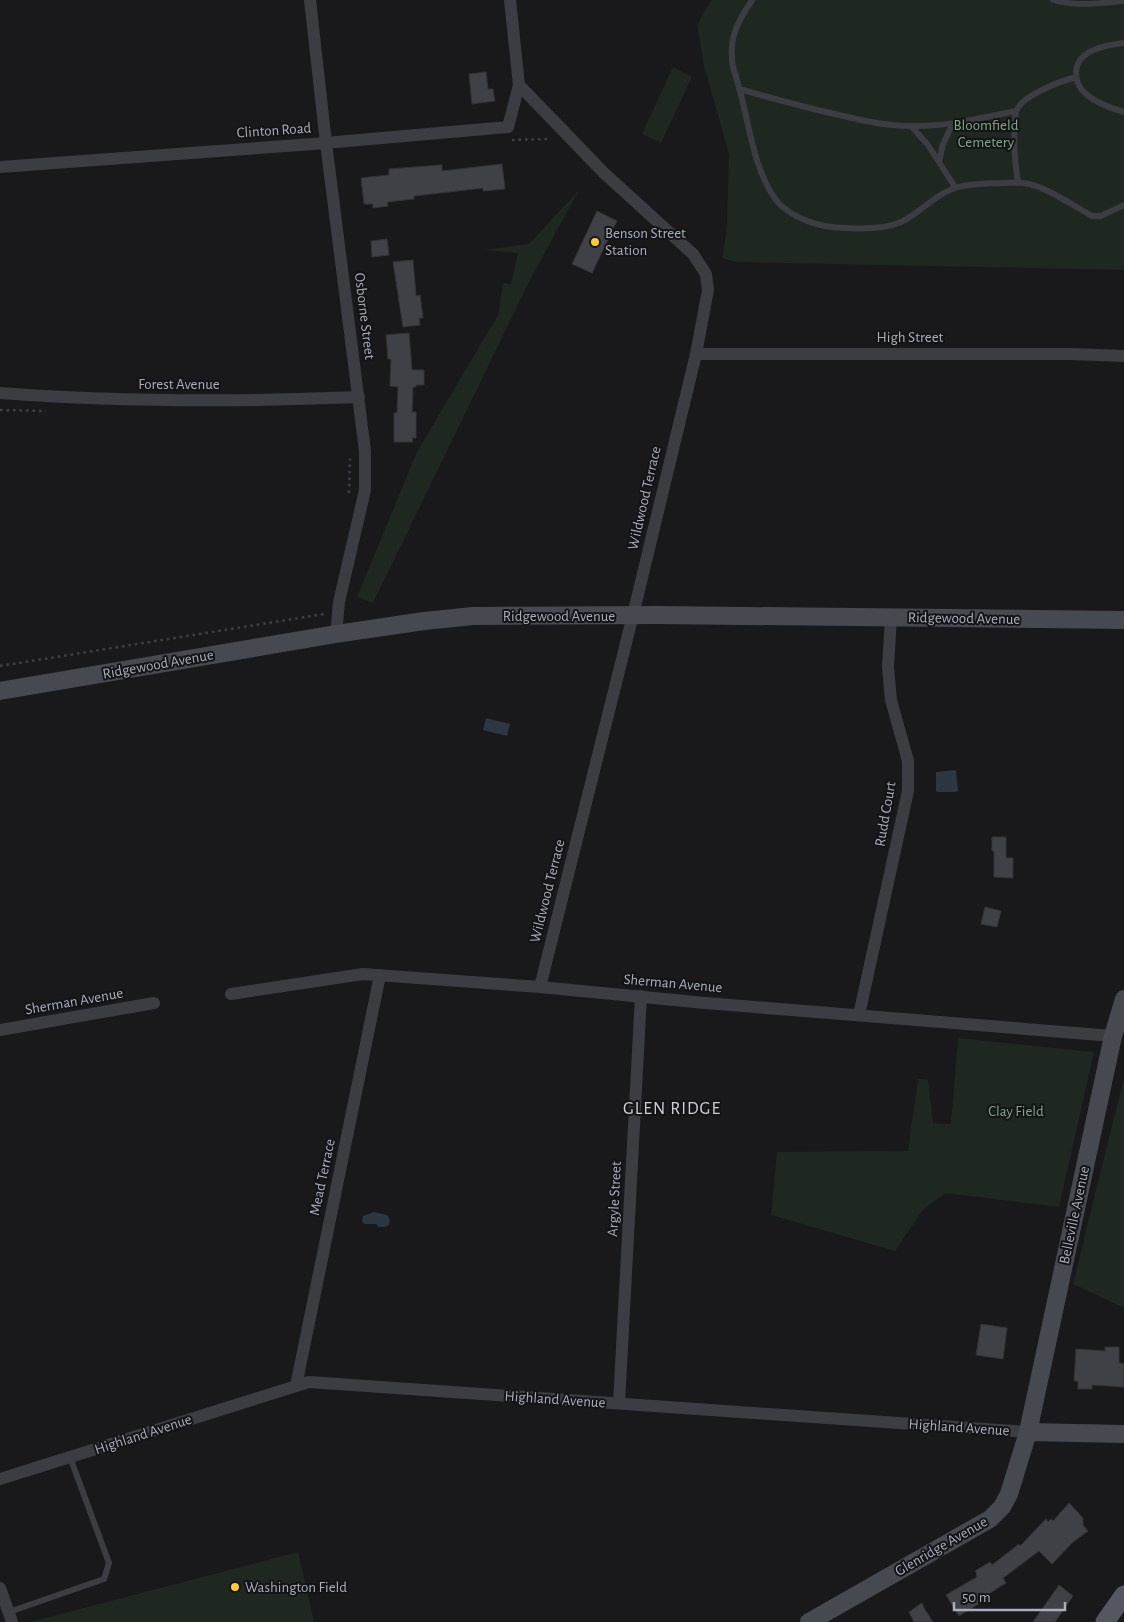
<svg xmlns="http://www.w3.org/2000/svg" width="1124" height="1622" viewBox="0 0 1124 1622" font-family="'Alegreya Sans',sans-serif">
  <rect width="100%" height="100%" fill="#19191c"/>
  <path fill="#1e2720" d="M711,0H1124V270L737,262L722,258L727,226L729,154L704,66L697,25Z
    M673,67L692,77L661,143L642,134Z
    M579,190L531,278L373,603L357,597L417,452L498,315L503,283L511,284L518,253L484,250L529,244Z
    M958,1038L1094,1052L1059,1207L945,1193L922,1211L895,1251L771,1215L777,1152L908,1151L918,1079L928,1080L933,1123L951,1124Z
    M1124,1077V1308L1073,1284Z
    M298,1552L314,1622H30Z"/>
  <path fill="#2d3741" d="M486,718L510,724L507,736L483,730Z
    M956,770L958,791L956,792H937L936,791V772Z
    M374,1212L387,1215L390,1220L389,1225L385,1227H379L376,1224H364L362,1221L363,1216Z"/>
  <path fill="#404146" stroke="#333338" d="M486,72L488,89H493L495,101L472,104L469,74Z
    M502,164L505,189L483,191V188L414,196V199L387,202L388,206L373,208V204H364L361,178L389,175V169L442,165V171Z
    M597,211L617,221L592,273L572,264Z
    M387,239L389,255L372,257L371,241Z
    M413,260L416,296L420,295L423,318H419L420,325L403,327L393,262Z
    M409,333L412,370H424V385H416V387H413L412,412H416V438H412L413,442H394V413H397L398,387L390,386L391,359H388L386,335Z
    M992,837H1006V858H1013V878L994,877V851H992Z
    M985,907L1001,911L997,927L981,924Z
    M981,1324L1007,1328L1003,1359L976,1355Z
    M1105,1347H1119V1363L1124,1364V1387L1092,1385V1389H1078V1381H1074L1076,1349L1105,1351Z
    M1069,1503L1083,1518V1525L1088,1531L1073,1542L1052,1564L1039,1551L1003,1578L1006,1583L979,1600L980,1603L959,1616L946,1595L977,1577L976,1575L977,1574L975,1571L990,1562L992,1565L1019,1544L1020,1546L1046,1519L1048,1522L1051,1519L1053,1521Z
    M1059,1585L1073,1596L1055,1622H1033Z
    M922,1603L924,1608L933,1622H914L909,1612Z"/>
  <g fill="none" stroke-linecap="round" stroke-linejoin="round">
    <path stroke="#3f4148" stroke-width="2.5" stroke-dasharray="2.5 4" stroke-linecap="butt" d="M512,140L548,139
      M0,410L46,411
      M349,493L350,459
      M0,666L324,614"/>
    <path stroke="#3c3c43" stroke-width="6" d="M752,0C737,23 728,39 733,67C737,80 741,94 744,107C751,138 757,174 776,200C791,219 822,228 845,228C863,229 885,229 901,222C916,215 926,204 939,196C958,183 979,184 1001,183C1008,183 1017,182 1024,183C1043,185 1074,206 1092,216H1101L1124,205
      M1053,0C1075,7 1102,3 1124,1
      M1124,43C1106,45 1076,50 1076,73C1076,81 1080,89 1086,94C1096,103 1110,108 1124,112
      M739,89C771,98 803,107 835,114C860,120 885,126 910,126C946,127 981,118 1016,111
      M912,127L928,145L955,187
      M939,162L943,144L953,123
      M1018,183C1015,163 1013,144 1015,124C1015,120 1015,115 1016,112C1020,96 1061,81 1076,77
      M9,1612L104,1579L109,1563L70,1457"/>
    <path stroke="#3c3c43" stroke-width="12" d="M310,0L326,143L365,451V490L339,602L336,634
      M519,85L604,173L693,254L706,274L708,290L696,354L633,615L540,987
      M0,167L313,144L508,127L519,85L510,0
      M696,354H1071L1124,356
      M0,393C120,402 239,402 359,397
      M231,994L363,974L540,987L705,1003L1113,1036
      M859,1015L908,791V761L891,700L888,667L891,617
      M0,1030L154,1003
      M296,1386L380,975
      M619,1403L641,996
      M0,1479L309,1382L1028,1432
      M0,1588L12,1622"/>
    <path stroke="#474951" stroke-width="18" d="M0,691L336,634L424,621L473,616L658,615L1124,620
      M1028,1432L1124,1434
      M809,1622L990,1519L1002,1507L1009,1494L1028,1432L1113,1036L1124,999"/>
    <path stroke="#555760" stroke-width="19" d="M1105,1622L1124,1595"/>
  </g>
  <g fill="#ffcb2d" stroke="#141417" stroke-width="2">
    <circle cx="595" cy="242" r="5"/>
    <circle cx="235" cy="1587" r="5"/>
  </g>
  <g text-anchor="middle" stroke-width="4" stroke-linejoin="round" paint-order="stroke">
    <g font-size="15" fill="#80a886" stroke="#141417">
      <text x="986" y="130">Bloomfield<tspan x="986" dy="17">Cemetery</tspan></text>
      <text x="1016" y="1116">Clay Field</text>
    </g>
    <g font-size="15" fill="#aaaebc" stroke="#141417">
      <text transform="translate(274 130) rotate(-4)" y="5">Clinton Road</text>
      <text transform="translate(365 316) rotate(83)" y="5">Osborne Street</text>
      <text x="910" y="342">High Street</text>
      <text x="179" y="389">Forest Avenue</text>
      <text transform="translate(644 498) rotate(-77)" y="5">Wildwood Terrace</text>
      <text x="559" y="621">Ridgewood Avenue</text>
      <text transform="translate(964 618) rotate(1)" y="5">Ridgewood Avenue</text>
      <text transform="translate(158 664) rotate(-10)" y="5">Ridgewood Avenue</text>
      <text transform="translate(885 814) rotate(-80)" y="5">Rudd Court</text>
      <text transform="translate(547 891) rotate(-76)" y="5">Wildwood Terrace</text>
      <text transform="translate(673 983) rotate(5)" y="5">Sherman Avenue</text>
      <text transform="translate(74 1001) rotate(-10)" y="5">Sherman Avenue</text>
      <text transform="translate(322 1177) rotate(-78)" y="5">Mead Terrace</text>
      <text transform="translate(614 1199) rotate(-87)" y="5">Argyle Street</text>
      <text transform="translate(1074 1215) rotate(-78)" y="5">Belleville Avenue</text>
      <text transform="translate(555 1399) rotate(4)" y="5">Highland Avenue</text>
      <text transform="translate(959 1427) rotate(4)" y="5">Highland Avenue</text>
      <text transform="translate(143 1434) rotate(-18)" y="5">Highland Avenue</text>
      <text transform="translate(941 1546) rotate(-30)" y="5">Glenridge Avenue</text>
    </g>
    <g font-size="15" fill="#aaaebc" stroke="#141417" text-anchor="start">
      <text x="605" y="238">Benson Street<tspan x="605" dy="17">Station</tspan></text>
      <text x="245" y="1592">Washington Field</text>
    </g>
    <g font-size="18" letter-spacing="1" fill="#ccced8" stroke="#141417">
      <text x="672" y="1114">GLEN RIDGE</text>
    </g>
  </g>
  <path d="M954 1602v8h111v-8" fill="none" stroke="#aaaebc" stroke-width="2.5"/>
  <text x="962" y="1602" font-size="15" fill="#aaaebc" stroke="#141417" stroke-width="4" paint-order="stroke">50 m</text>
</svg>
